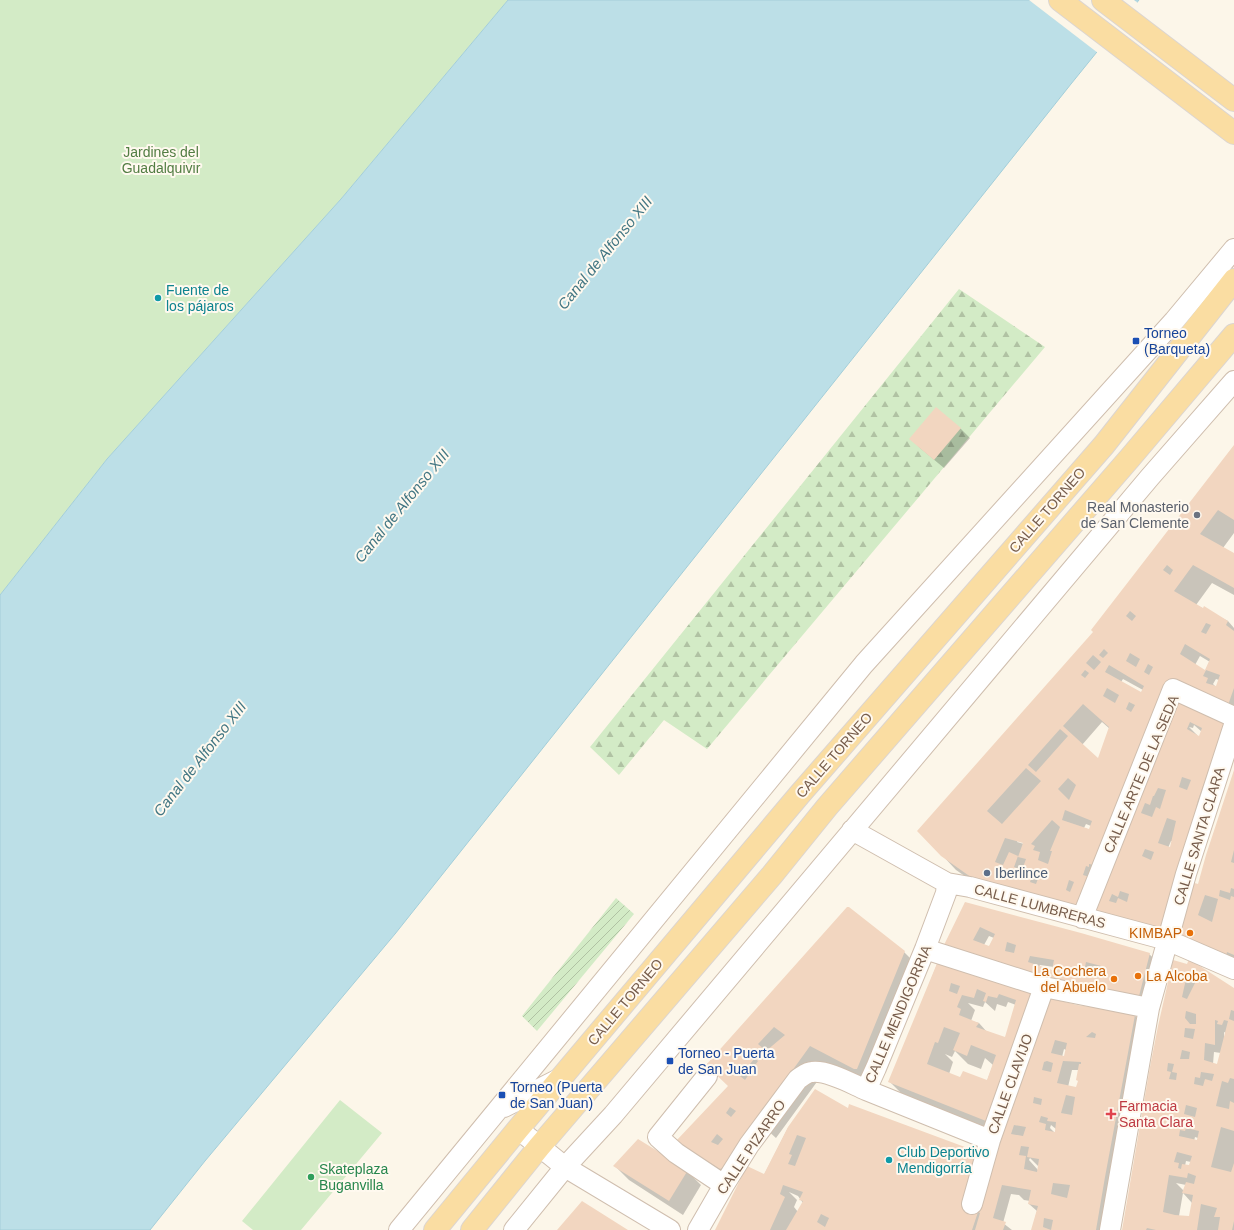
<svg xmlns="http://www.w3.org/2000/svg" width="1234" height="1230" viewBox="0 0 1234 1230" font-family="Arial,sans-serif">
  <defs>
    <pattern id="forest-firs" width="22" height="20" patternUnits="userSpaceOnUse"><rect width="22" height="20" fill="#d3ebc6"/><path d="M5 1l3.5 6h-7zM16 11l3.5 6h-7z" fill="#b0c2a3"/></pattern>
    <pattern id="garden-furrows" width="10" height="10" patternUnits="userSpaceOnUse"><rect width="10" height="10" fill="#d3ebc6"/><path d="M-1 1l2-2M0 10L10 0M9 11l2-2" fill="none" stroke="#b0c2a3"/></pattern>
  </defs>
  <rect width="100%" height="100%" fill="#fcf6e9"/>
  <path fill="#d3ebc6" d="M0,0H508L341,199L107,459L0,595Z
    M340,1100L382,1133L301,1230H253L242,1221Z"/>
  <path fill="url(#forest-firs)" d="M959,289L1045,347L707,749L664,720L619,775L590,747Z"/>
  <path fill="url(#garden-furrows)" d="M616,898L634,914L537,1031L522,1016Z"/>
  <path fill="#bcdfe7" stroke="#a3ced9" d="M508,0H1139L1071,84L395,934L205,1161L150,1230H0V595L107,459L341,199Z"/>
  <path fill="#fcf6e9" d="M1029,0H1134L1139,4L1098,53Z"/>
  <path fill="#0003" fill-rule="evenodd" d="M936,408L961,429L970,438L944,468L920,448L911,439Z
    M1234,446V533L1223,548L1234,554V595L1212,583L1196,605L1228,621L1234,628V715L1225,721L1164,937L991,894L956,870L942,855L1094,632ZM1200,656L1210,662L1205,671L1195,665ZM1123,679L1143,690L1141,693L1121,682ZM1216,679L1219,680L1217,688L1213,684ZM1102,722L1110,729L1099,760L1082,745ZM1194,725L1202,732L1199,738L1197,736V735L1189,727L1193,728ZM1086,824L1091,826L1090,830L1084,828ZM1018,840L1024,842V844L1017,842ZM1171,841H1172L1171,849L1168,848Z
    M1234,772V967L1193,950L1199,885Z
    M965,903L1149,954L1164,968L1153,1013L954,956ZM989,936L994,938L989,947L984,945ZM1040,965L1054,967L1053,971L1039,967Z
    M904,952L923,971L874,1088L830,1064L776,1138L766,1129L731,1177L687,1151L678,1142L729,1086L707,1064Z
    M1174,961L1234,989V1230H1123ZM1224,1032L1226,1033L1224,1039ZM1214,1052L1221,1053L1217,1066L1213,1064ZM1195,1137L1198,1138L1197,1141H1194ZM1186,1161L1191,1162L1190,1167L1185,1166ZM1176,1183L1186,1185L1184,1191ZM1183,1193L1192,1203L1191,1217L1179,1216Z
    M938,962L1078,1007L1133,1014L1148,1028L1107,1230H1032L1037,1211L1029,1204L1030,1201L1024,1200L1019,1195L1011,1194L1003,1223L1012,1230H716L764,1175L788,1128L848,1109L981,1154L998,1136L909,1101L890,1082ZM985,1002L995,1011L997,1004L1006,1007L1008,1002L1016,1005L1009,1039L987,1032L979,1023L971,1021L975,1010L968,1003L983,1007ZM1064,1049L1066,1050L1065,1058L1062,1057ZM955,1051L968,1064L981,1069L985,1058L993,1065L987,1081L961,1078L949,1074L953,1062L945,1054L952,1057ZM1072,1070H1079V1082L1077,1088L1068,1087ZM1051,1125L1056,1129L1055,1133L1050,1128ZM1030,1158L1038,1166V1170L1029,1160ZM789,1192L798,1196L803,1203L798,1212L794,1207L797,1200Z
    M615,1166L687,1171L701,1185L683,1215L629,1180Z"/>
  <path fill="#f2d6c0" fill-rule="evenodd" d="M936,407L961,428L934,460L909,439Z
    M1234,445V520L1218,510L1200,534L1234,553V588L1193,565L1174,591L1203,608L1204,606L1228,621L1226,625L1234,631V688L1227,708L1168,681L1094,865L1089,864V867L1086,866L1083,875L1093,878L1079,910L975,880L941,856L917,831L1093,632L1091,630ZM1167,565L1173,570L1170,575L1163,570ZM1130,611L1136,616L1132,621L1126,616ZM1206,623L1211,625L1206,634L1201,632ZM1185,644L1210,659L1205,670L1180,654ZM1104,649L1108,653L1103,658L1099,655ZM1130,653L1140,659L1136,667L1126,661ZM1093,655L1101,662L1094,670L1086,663ZM1148,664L1153,667L1149,675L1144,672ZM1109,665L1144,686L1141,692L1105,672ZM1085,670L1089,673L1085,678L1081,675ZM1206,670L1220,675L1216,686L1206,683L1208,678L1203,676ZM1107,688L1119,695L1115,703L1103,696ZM1129,702L1135,705L1131,712L1126,709ZM1083,704L1109,727L1098,758L1063,726ZM1060,729L1068,736L1036,772L1028,765ZM1026,768L1041,781L1002,824L987,811ZM1068,778L1076,785L1069,800L1058,789ZM1065,810L1092,821L1089,829L1062,820ZM1052,820L1060,827L1050,851H1052L1048,864L1038,860L1040,852L1033,850L1035,846L1031,844ZM1005,838L1023,843L1018,857L1026,859L1022,870L1014,867L1018,856L1009,852L1003,865L995,862ZM1033,874L1039,876L1036,884L1030,882ZM1069,880L1074,882L1070,892L1066,890Z
    M1177,699L1226,720L1198,800L1191,827L1182,867L1162,931L1091,911ZM1190,722L1202,728L1199,736L1187,729ZM1182,777L1191,780L1187,790L1179,787ZM1158,788L1166,790L1160,809L1156,807L1152,817L1141,813L1145,803L1150,805L1153,796H1154ZM1167,818L1176,821L1170,847L1158,843ZM1145,849L1154,852L1151,860L1142,856ZM1120,891L1129,894L1127,902L1118,898L1116,903L1109,901L1112,894L1118,897Z
    M1234,770V850L1231,862L1234,863V889L1231,888L1230,893L1220,890L1219,896L1230,900L1231,896L1234,897V955L1227,952L1226,956L1178,936L1191,882L1198,884L1206,855ZM1205,895L1218,899L1212,922L1198,915Z
    M965,902L1081,933L1150,953L1138,1000L1025,974L943,947ZM980,927L995,934L989,946L973,940ZM1007,942L1016,945L1014,953L1005,951ZM1030,956L1054,960L1052,970L1028,962ZM1086,962L1105,967L1104,975L1084,972Z
    M847,907H849L905,951L857,1069H854L810,1046L722,1168L720,1169L677,1142L676,1141L728,1086L706,1065ZM774,1027L785,1035L766,1051L758,1044ZM755,1058L758,1061L745,1080L740,1076ZM730,1107L736,1111L731,1117L726,1113ZM717,1134L723,1139L718,1145L711,1142Z
    M1189,959L1234,988V1011L1231,1010L1229,1019L1234,1021V1079L1230,1078L1228,1083L1222,1081L1216,1106L1229,1109L1230,1101L1234,1103V1131L1221,1127L1211,1167L1231,1172L1234,1163V1221L1232,1230H1218L1220,1217H1214L1217,1208L1201,1204L1197,1230H1156L1147,1228L1146,1230H1122L1150,1067L1158,1026L1173,960L1187,964ZM1189,973L1197,979L1187,999L1182,997L1186,979L1188,980ZM1186,1011L1196,1014V1024H1190L1185,1018ZM1215,1020L1218,1021L1217,1024L1222,1025L1224,1020L1228,1021L1217,1064L1204,1060L1205,1043L1215,1045ZM1185,1028L1195,1029L1193,1039L1184,1037ZM1182,1050L1190,1052L1189,1059H1180ZM1168,1063L1174,1064L1172,1072L1177,1073L1176,1080L1169,1079L1171,1072L1167,1071ZM1201,1072L1214,1074L1212,1081L1205,1079L1203,1086L1194,1084L1195,1077L1200,1078ZM1186,1105L1197,1108L1195,1117L1184,1114ZM1186,1128L1199,1131L1197,1140L1179,1136L1180,1130L1185,1131ZM1177,1152L1192,1156L1189,1165L1182,1164L1181,1169L1178,1168L1179,1163L1174,1162ZM1188,1173L1196,1176L1194,1184L1186,1182L1182,1193L1193,1195L1189,1216L1175,1215L1163,1212L1169,1175L1187,1178Z
    M938,961L1034,992L991,1123L888,1082ZM951,983L960,986L957,994L949,991ZM977,989L986,993L983,1001L986,1002L988,996L997,998L999,994L1016,1000L1005,1037L976,1027L979,1023L959,1015L961,1009L957,1007L962,995L974,998ZM944,1027L960,1033L953,1050L967,1056L971,1045L996,1055L987,1080L963,1071L960,1077L927,1064L935,1042L938,1043Z
    M1046,997L1077,1005L1134,1013L1135,1015L1105,1177L1096,1230H1031L1038,1206L1028,1204L1031,1190L1002,1185L993,1218L1006,1222L1003,1230H975L980,1213L978,1212ZM1092,1032L1096,1034L1095,1038L1086,1037ZM1055,1040L1067,1043L1064,1056L1051,1053ZM1047,1061L1053,1063L1051,1072L1042,1070L1044,1062ZM1063,1061L1081,1062V1064H1079L1076,1080L1078,1081L1076,1087L1057,1083ZM1066,1095L1075,1097L1072,1115L1061,1113ZM1034,1097L1042,1099L1041,1105L1033,1103ZM1041,1116L1048,1118L1047,1121L1056,1122L1055,1132L1045,1130L1046,1124L1039,1122ZM1014,1125L1026,1127L1023,1136L1011,1134ZM1021,1146L1029,1147L1027,1157L1039,1159L1037,1172L1024,1169L1026,1156L1019,1155ZM1053,1183L1070,1185L1067,1198L1051,1194ZM1044,1218L1053,1220L1051,1230L1043,1227Z
    M815,1089L848,1108L849,1104L981,1153L978,1212L972,1230H786L803,1201L799,1200L803,1192L783,1185L780,1194L785,1197L770,1230H715L747,1166L764,1174L788,1127ZM797,1135L806,1138L795,1166L788,1164L792,1155L789,1154ZM821,1214L829,1218L825,1227L817,1222Z
    M638,1139L688,1170L669,1201L613,1166Z
    M582,1201L628,1230H557Z"/>
  <g fill="none" stroke-linecap="round" stroke-linejoin="round">
    <g stroke="#cfbeae" stroke-width="22">
      <path id="minor" d="M852,830L947,883L970,887L1167,940L1234,969
        M1082,918L1173,689L1234,717
        M925,949L1044,987L1149,1008
        M707,1076L658,1137L676,1153L724,1185
        M866,1090L990,1140
        M504,1107L561,1078
        M518,1129L565,1167L670,1230
        M972,1204L990,1140L1044,987
        M399,1230L864,664L1174,321L1234,249
        M514,1230L565,1167L613,1115L1150,477L1234,381
        M698,1230L724,1185L749,1145L798,1079C803,1076 807,1072 812,1072C828,1070 852,1084 866,1090L876,1068L925,949L946,893L947,883
        M1110,1230L1149,1008L1186,874L1234,725"/>
    </g>
    <g stroke="#dcd5d0" stroke-width="24">
      <path id="major" d="M1060,0L1234,133
        M1103,0L1234,100
        M435,1230L518,1129L800,794L1104,445L1234,280
        M472,1230L539,1147L772,875L827,807L1129,459L1234,335"/>
    </g>
    <use href="#minor" stroke="#fff" stroke-width="20"/>
    <use href="#major" stroke="#fadda2" stroke-width="22"/>
  </g>
  <g fill="#0f9aa8" stroke="#fff9ef" stroke-width="1.5">
    <circle cx="158" cy="298" r="4"/>
    <circle cx="889" cy="1160" r="4"/>
  </g>
  <g fill="#1a4fb4" stroke="#fff9ef" stroke-width="1.5">
    <rect x="1132" y="337" width="8" height="8" rx="2"/>
    <rect x="666" y="1057" width="8" height="8" rx="2"/>
    <rect x="498" y="1091" width="8" height="8" rx="2"/>
  </g>
  <circle fill="#6b7280" stroke="#fff9ef" stroke-width="1.5" cx="1197" cy="515" r="4"/>
  <circle fill="#5c6f8a" stroke="#fff9ef" stroke-width="1.5" cx="987" cy="873" r="4"/>
  <g fill="#e8710a" stroke="#fff9ef" stroke-width="1.5">
    <circle cx="1190" cy="933" r="4"/>
    <circle cx="1138" cy="976" r="4"/>
    <circle cx="1114" cy="979" r="4"/>
  </g>
  <path fill="#e0444e" stroke="#fff9ef" stroke-width="1.5" d="M1109 1108h4v4h4v4h-4v4h-4v-4h-4v-4h4z"/>
  <circle fill="#2e9e5b" stroke="#fff9ef" stroke-width="1.5" cx="311" cy="1177" r="4"/>
  <g text-anchor="middle" stroke-width="4" stroke-linejoin="round" paint-order="stroke">
    <g font-size="14" fill="#527d43" stroke="#fff9ef">
      <text x="161" y="157">Jardines del<tspan x="161" dy="16">Guadalquivir</tspan></text>
    </g>
    <g font-size="14" fill="#0d838f" stroke="#fff9ef" text-anchor="start">
      <text x="166" y="295">Fuente de<tspan x="166" dy="16">los pájaros</tspan></text>
      <text x="897" y="1157">Club Deportivo<tspan x="897" dy="16">Mendigorría</tspan></text>
    </g>
    <g font-size="14" fill="#164399" stroke="#fff9ef" text-anchor="start">
      <text x="1144" y="338">Torneo<tspan x="1144" dy="16">(Barqueta)</tspan></text>
      <text x="678" y="1058">Torneo - Puerta<tspan x="678" dy="16">de San Juan</tspan></text>
      <text x="510" y="1092">Torneo (Puerta<tspan x="510" dy="16">de San Juan)</tspan></text>
    </g>
    <g font-size="14" fill="#5b616d" stroke="#fff9ef" text-anchor="end">
      <text x="1189" y="512">Real Monasterio<tspan x="1189" dy="16">de San Clemente</tspan></text>
    </g>
    <g font-size="14" fill="#775d4c" stroke="#fff9ef">
      <text transform="translate(1047 510) rotate(-49)" y="5">CALLE TORNEO</text>
      <text transform="translate(834 755) rotate(-49)" y="5">CALLE TORNEO</text>
      <text transform="translate(1141 774) rotate(-67)" y="5">CALLE ARTE DE LA SEDA</text>
      <text transform="translate(1199 836) rotate(-73)" y="5">CALLE SANTA CLARA</text>
      <text transform="translate(1040 906) rotate(15)" y="5">CALLE LUMBRERAS</text>
      <text transform="translate(625 1002) rotate(-50)" y="5">CALLE TORNEO</text>
      <text transform="translate(898 1014) rotate(-67)" y="5">CALLE MENDIGORRIA</text>
      <text transform="translate(1010 1084) rotate(-70)" y="5">CALLE CLAVIJO</text>
      <text transform="translate(751 1147) rotate(-56)" y="5">CALLE PIZARRO</text>
    </g>
    <g font-size="14" fill="#4e5e75" stroke="#fff9ef" text-anchor="start">
      <text x="995" y="878">Iberlince</text>
    </g>
    <g font-size="14" fill="#c56008" stroke="#fff9ef" text-anchor="end">
      <text x="1182" y="938">KIMBAP</text>
      <text x="1106" y="976">La Cochera<tspan x="1106" dy="16">del Abuelo</tspan></text>
      <text x="1146" y="981" text-anchor="start">La Alcoba</text>
    </g>
    <g font-size="14" fill="#be3a42" stroke="#fff9ef" text-anchor="start">
      <text x="1119" y="1111">Farmacia<tspan x="1119" dy="16">Santa Clara</tspan></text>
    </g>
    <g font-size="14" fill="#27864d" stroke="#fff9ef" text-anchor="start">
      <text x="319" y="1174">Skateplaza<tspan x="319" dy="16">Buganvilla</tspan></text>
    </g>
    <g font-size="15" font-style="italic" fill="#427683" stroke="#fff9ef">
      <text transform="translate(605 253) rotate(-51)" y="5">Canal de Alfonso XIII</text>
      <text transform="translate(402 506) rotate(-51)" y="5">Canal de Alfonso XIII</text>
      <text transform="translate(200 759) rotate(-52)" y="5">Canal de Alfonso XIII</text>
    </g>
  </g>
</svg>
